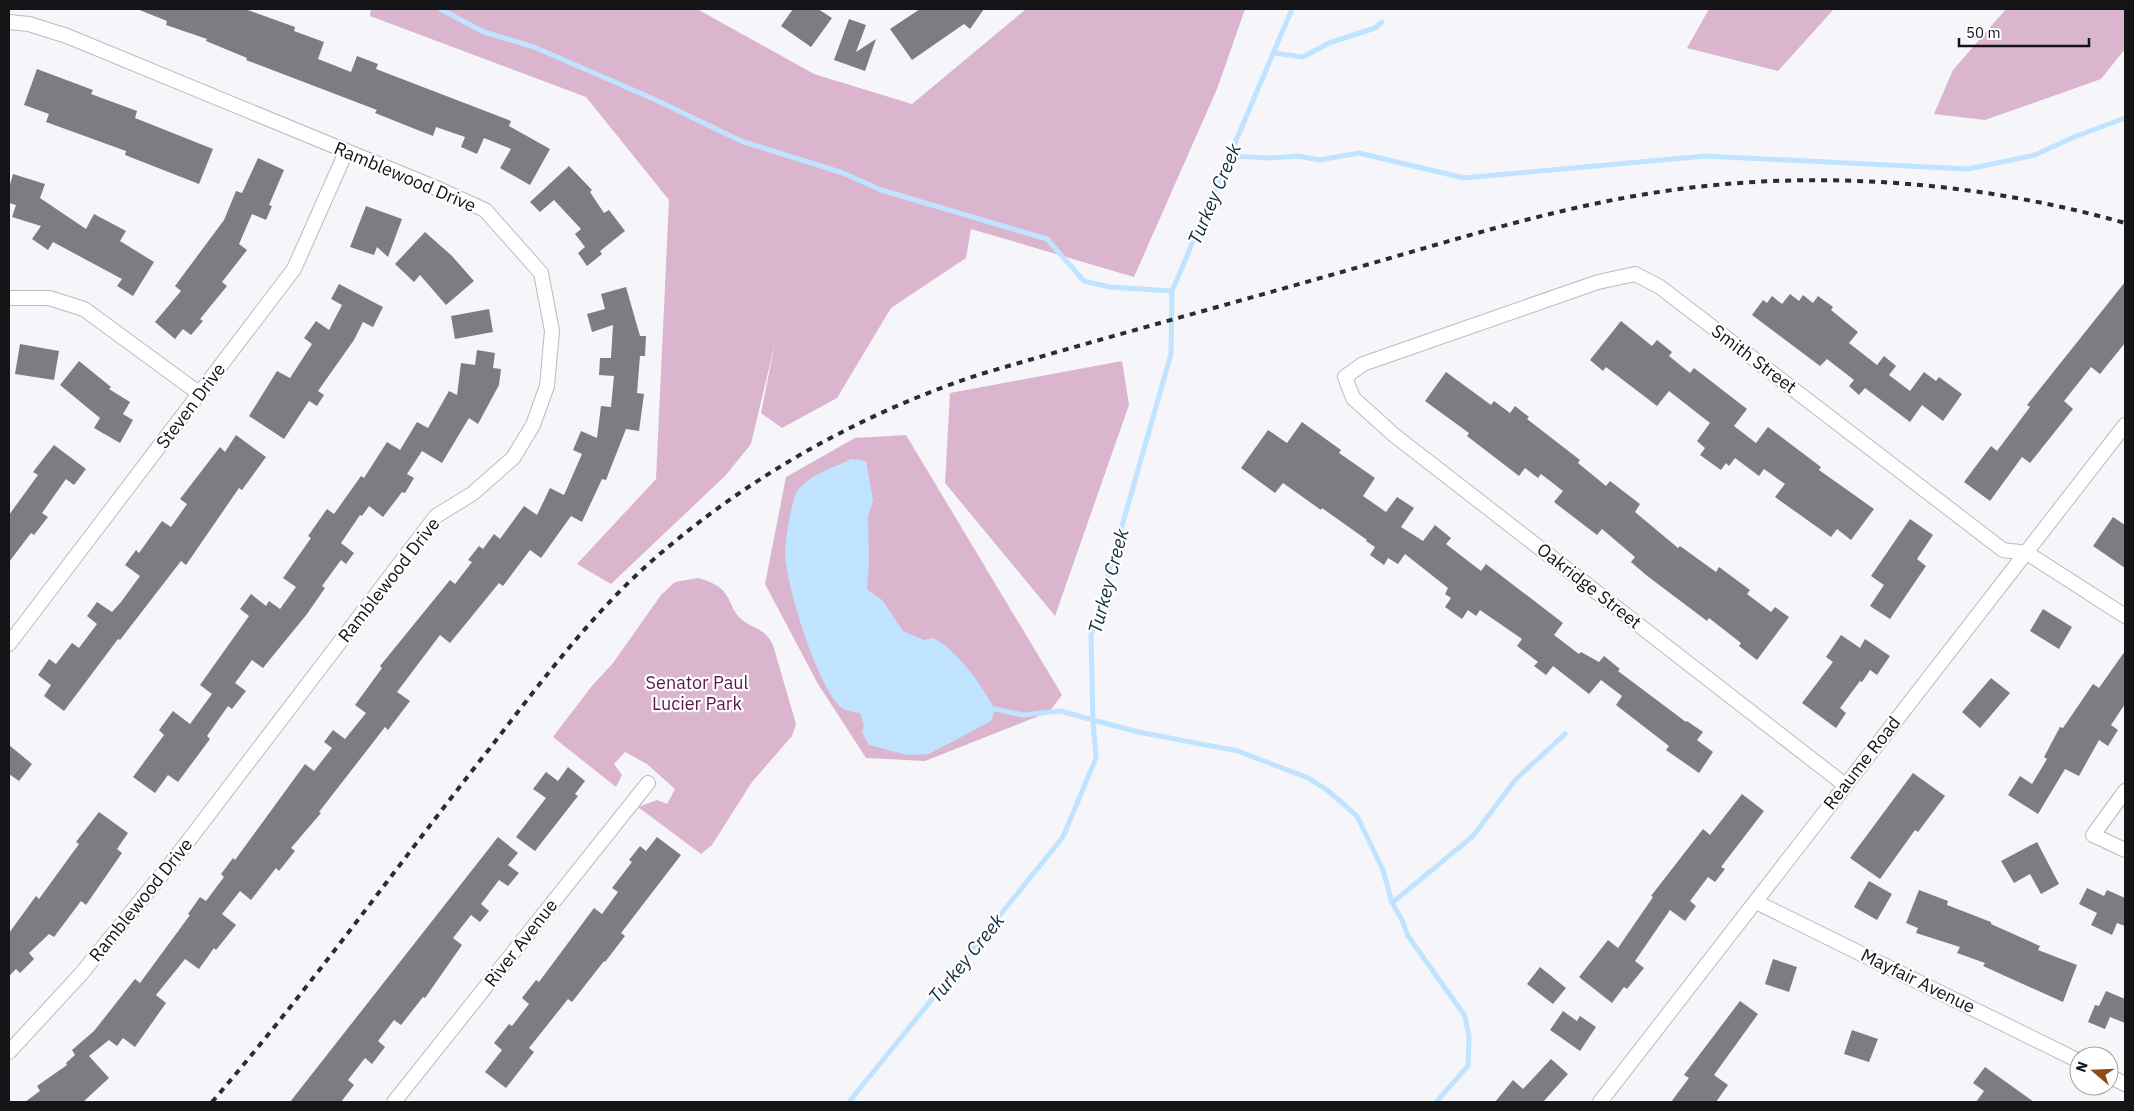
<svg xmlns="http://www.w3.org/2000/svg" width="2134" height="1111" viewBox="0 0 2134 1111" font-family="'IBM Plex Sans',sans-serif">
  <rect width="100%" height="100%" fill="#f6f5fa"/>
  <path fill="#dbb5cd" d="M371,9H697L814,74L912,104L1026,9H1245L1217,89L1134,277L971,229L966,258L891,308L837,398L782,428L761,413L775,343L751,444L725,476L611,584L577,564L656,479L669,200L586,97L370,16Z
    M1709,9H1834L1778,71L1687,48Z
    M2006,9H2125V49L2101,79L1985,120L1934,114L1953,70Z
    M1122,361L1129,405L1055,616L945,483L950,393Z
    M906,435L1062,695L1049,712L925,761L866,758L818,684L765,584L786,477L855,438Z
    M698,578C708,581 721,585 727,596C732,604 733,612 741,619C754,630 764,627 773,645L796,724L792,736L752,782L712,845L701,854L638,807L657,800L667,804L675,789L647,764L625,752L614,764L622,775L616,787L553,737L591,687L613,663L661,595L675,582Z"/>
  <path fill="#c0e4ff" d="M851,459L866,461L873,501L868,516L869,563L867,589L882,600L903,631L924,640L933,638C960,652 979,683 995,709L991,721L929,754L907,755L869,745L862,732L864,725L860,713C850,711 843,711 837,703C815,678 786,585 785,553C785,542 791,506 795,496C802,477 833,468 851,459Z"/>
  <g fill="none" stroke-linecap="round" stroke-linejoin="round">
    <path stroke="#c0e4ff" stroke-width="5" d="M440,9L484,32L534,47L656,100L741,141L843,173L881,190L1047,239L1084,281L1110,287L1172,291
      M1274,53L1303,57L1329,43L1375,28L1382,22
      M1230,156L1271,158L1298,156L1319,160L1359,153L1464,178L1706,156L1968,169L2035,155L2074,137L2125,118
      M995,709L1023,715L1060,711L1138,732L1238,751L1308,778L1327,790L1357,816L1383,870L1392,903L1402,920L1408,936L1465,1016L1469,1037L1468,1066L1436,1102
      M1392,903L1473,836L1516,779L1565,734
      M849,1102L1063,837L1096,758L1093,721L1091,635L1171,354L1172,291L1292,9"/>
  </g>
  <path fill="#7e7c80" d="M137,9H245L295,27L294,31L324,42L318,59L351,72L357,56L378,64L376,69L511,121L509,126L550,149L530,185L500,168L511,149L484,138L477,154L461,147L465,137L436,127L433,136L415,129L375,113L377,110L246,60L247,58L206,41L207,39L166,25L167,21Z
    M793,9H818L832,18L811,47L781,26Z
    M920,9H984L970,29L964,24L912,60L890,29Z
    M849,19L866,25L856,52L876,39L865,71L834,60Z
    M37,69L93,90L91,94L137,111L135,118L213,149L199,184L125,155L126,151L46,122L49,114L24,105Z
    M258,158L284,170L269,205L272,206L266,220L252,214L239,244L247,250L222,282L227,286L200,319L203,321L191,335L183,329L175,339L155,322L181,291L175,286L224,220L236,191L242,193Z
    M569,166L592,190L590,192L604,213L609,210L625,231L600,251L602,254L587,266L578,253L585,247L575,234L581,229L554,200L540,212L530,202Z
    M13,174L45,184L40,198L86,229L94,214L126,231L120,241L154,262L133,296L117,286L122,279L53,242L48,250L32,239L41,226L12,217L16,205L9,203V188Z
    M366,206L402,219L388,257L377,247L374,255L350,247Z
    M425,232L452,256L474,281L446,305L420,275L414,282L395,264Z
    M2125,282V343L2100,374L2091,367L2064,401L2073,409L2030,463L2022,457L1990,501L1964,482L1991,446L1997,451L2030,407L2027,405Z
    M339,284L383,307L373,327L363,322L354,340L318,391L324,395L317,406L309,401L284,439L249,416L277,371L290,378L312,344L304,338L316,321L329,330L342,305L331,299Z
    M626,287L640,336H646L645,356H640L637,393L644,394L639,431L626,429L606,480L602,479L582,522L571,516L541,558L530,550L503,586L499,583L450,643L440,635L397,692L410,701L388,730L385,727L319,812L321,813L291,848L295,851L279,871L276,868L251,900L240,891L222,914L236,925L216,950L214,948L199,969L185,959L177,969L156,995L166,1003L135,1047L123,1038L117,1046L109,1040L89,1056L109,1078L83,1102H25L40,1091L37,1086L67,1065L66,1063L75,1055L72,1050L94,1031L135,979L140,983L190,915L188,914L200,897L206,901L224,877L221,874L233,858L235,860L305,764L314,771L332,748L324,742L333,730L345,739L366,713L355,705L382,668L380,666L450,580L455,584L472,562L468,560L479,546L483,549L494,534L500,539L524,506L537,515L550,488L564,495L582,454L573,450L581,431L597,438L601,406L611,407L614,376L599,375L600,358H611L613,325L592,332L587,314L605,309L601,294Z
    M1790,294L1799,301L1803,295L1813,303L1818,296L1833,307L1831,310L1858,332L1849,343L1877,365L1884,356L1896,366L1889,375L1910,391L1924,372L1936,381L1939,377L1962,394L1943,421L1922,405L1910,422L1865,388L1859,395L1849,386L1854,380L1827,359L1820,366L1752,315L1763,300L1767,303L1772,296L1782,304Z
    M489,309L493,332L455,339L451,316Z
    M1621,321L1652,346L1657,340L1672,352L1669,356L1690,373L1694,368L1747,409L1734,426L1756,443L1768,427L1821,467L1819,470L1874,509L1851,540L1837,529L1831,537L1775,497L1785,484L1764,469L1759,476L1735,458L1729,466L1726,463L1721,470L1700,455L1705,448L1697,441L1710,423L1669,391L1657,406L1606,367L1603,371L1590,360Z
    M20,344L59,351L54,380L15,374Z
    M477,350L495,353L493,368L501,369L499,385L478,424L469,418L442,463L422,451L407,474L414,478L405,493L402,492L383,517L369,506L362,516L360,515L341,543L354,553L346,564L341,560L322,586L325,588L307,614L263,668L252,660L235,683L246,691L232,709L228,706L207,736L210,739L178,782L168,775L155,793L133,777L164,735L159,730L173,711L190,724L212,694L200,685L249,616L240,609L251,594L266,606L269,601L280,609L296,587L283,578L311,538L308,536L327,509L334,514L361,476L364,478L387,442L400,450L417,422L428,428L449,391L457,395L461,363L475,365Z
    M79,361L111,387L109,389L130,402L123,414L133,420L120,443L94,428L100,418L60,385Z
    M1446,372L1491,405L1494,401L1510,413L1515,406L1529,417L1527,419L1580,460L1578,463L1606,486L1610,481L1640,504L1635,512L1678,548L1680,546L1716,572L1719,567L1750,590L1747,594L1771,612L1775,607L1789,617L1757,660L1739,646L1741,643L1709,618L1707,621L1646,575L1631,562L1635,557L1602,529L1597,535L1554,502L1563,491L1541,474L1538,478L1525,468L1519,476L1467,436L1469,433L1425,401Z
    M1302,422L1341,450L1339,453L1375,478L1363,496L1386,512L1397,497L1414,508L1401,527L1423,541L1435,525L1451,538L1446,544L1481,571L1486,564L1563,623L1554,635L1579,654L1581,652L1599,662L1604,656L1620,669L1618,671L1686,722L1687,721L1703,732L1697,740L1713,752L1699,773L1666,750L1669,746L1616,705L1622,696L1601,680L1589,694L1553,666L1546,675L1534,666L1538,662L1517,646L1522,639L1480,610L1476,616L1468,610L1462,619L1445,607L1451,598L1445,594L1448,588L1405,554L1398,564L1388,558L1384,565L1370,555L1375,547L1366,541L1367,540L1322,508L1321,510L1283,483L1275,493L1241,468L1268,430L1287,443Z
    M236,435L266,457L242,490L239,488L186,565L181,561L120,640L118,639L64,711L44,696L51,685L38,675L49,659L56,664L72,643L79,648L97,624L87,616L97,602L112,612L121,602L140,576L125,565L136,550L139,553L162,521L171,527L187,504L180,499L220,447L225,452Z
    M54,445L86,469L74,485L66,479L42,513L48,517L34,535L31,533L9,562V515L38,475L33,472Z
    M2113,517L2125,525V568L2093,546Z
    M1910,519L1933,535L1917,559L1926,566L1890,619L1870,606L1884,585L1871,576Z
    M2043,609L2072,627L2059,649L2030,631Z
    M1841,635L1860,648L1865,639L1890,656L1877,675L1870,670L1862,682L1860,681L1840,708L1846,713L1836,728L1802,703L1833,662L1826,657Z
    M2125,651V704L2111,725L2118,730L2108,746L2099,740L2079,776L2065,769L2038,814L2008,795L2020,776L2032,784L2047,759L2044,757L2060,727L2063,728L2093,684L2099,688Z
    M1991,678L2010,693L1980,728L1962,712Z
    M9,745L32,764L19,781L9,774Z
    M568,767L585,781L575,794L578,796L535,851L516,837L546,798L533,789L546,772L558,781Z
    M1913,773L1945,796L1918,832L1915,830L1880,879L1850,858Z
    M1742,794L1764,811L1721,867L1725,869L1715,882L1708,877L1690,901L1696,906L1685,921L1670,910L1635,961L1644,968L1627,989L1624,987L1612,1003L1579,977L1608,940L1618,948L1653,897L1651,896L1703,829L1710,835Z
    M99,812L128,833L117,849L122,853L86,905L81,901L54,937L49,934L29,953L34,959L20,973L16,969L9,976V933L36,896L39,899L79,844L76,842Z
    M498,837L518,853L508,865L519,873L508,886L499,880L481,904L489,911L480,922L471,915L453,938L462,945L425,998L423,997L401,1025L394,1020L378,1041L385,1047L372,1064L365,1058L348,1080L354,1085L341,1102H290Z
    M657,837L681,855L621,933L625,936L605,962L604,961L572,1002L568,999L529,1048L534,1052L506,1088L485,1072L502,1050L494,1043L509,1024L512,1026L529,1004L522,998L536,980L539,982L594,908L602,914L618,892L612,888L632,862L629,860L640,846L646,851Z
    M2037,842L2059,884L2041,894L2030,874L2014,883L2001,861Z
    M1869,881L1892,894L1877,920L1854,907Z
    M2087,888L2104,896L2107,890L2125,898V926L2117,923L2112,935L2091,925L2097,913L2079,904Z
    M1919,890L1948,901L1947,905L1991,922V924L2040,946L2038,950L2077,965L2063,1002L1983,966L1985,963L1957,953L1960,947L1916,933L1918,928L1906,923Z
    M1773,959L1797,967L1789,992L1765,984Z
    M1540,967L1566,988L1553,1004L1527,984Z
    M2106,991L2125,999V1023L2110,1017L2105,1029L2088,1022L2095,1005L2099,1006Z
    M1740,1001L1758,1014L1714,1075L1728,1085L1716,1102H1671L1689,1078L1684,1075Z
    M1563,1011L1577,1021L1580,1016L1596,1027L1580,1051L1550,1030Z
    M1852,1030L1878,1039L1869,1062L1844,1054Z
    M1551,1059L1568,1074L1543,1102H1495L1513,1080L1523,1089Z
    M1985,1067L2034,1102H1976L1984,1091L1973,1083Z"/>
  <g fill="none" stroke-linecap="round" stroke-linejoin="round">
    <g stroke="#bbbbbf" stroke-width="16">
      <path id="street" d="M9,22L29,24L67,36L441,190L485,210L541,273L552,331L547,386L533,425L513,458L472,494L436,516L176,857L81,974L9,1052
        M9,298H49L84,309L200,394
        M9,644L294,269L346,152
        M1845,785L1394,435L1353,398L1345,377L1363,364L1598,282L1635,274L1660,287L2003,550L2027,553L2125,616
        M2125,791L2093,835L2125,850
        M1756,902L2079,1061
        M2109,1076L2125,1084
        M394,1102L648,783
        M1600,1102L2125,425"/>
    </g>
    <use href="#street" stroke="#fff" stroke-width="14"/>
    <path stroke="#2c2b2d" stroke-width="4" stroke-dasharray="6 6" stroke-linecap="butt" d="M212,1102C310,988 397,866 490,748C538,686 586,621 645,567C741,481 858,414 981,374C1100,339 1219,307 1338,273C1434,246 1530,215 1629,197C1792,167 1966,178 2125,223"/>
  </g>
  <g text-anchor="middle" stroke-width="4.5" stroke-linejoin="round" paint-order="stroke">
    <g font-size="18" fill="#141315" stroke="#fff">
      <text transform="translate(405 177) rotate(23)" y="6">Ramblewood Drive</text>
      <text transform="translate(1754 359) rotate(37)" y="6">Smith Street</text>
      <text transform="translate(191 406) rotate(-53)" y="6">Steven Drive</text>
      <text transform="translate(389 580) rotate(-52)" y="6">Ramblewood Drive</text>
      <text transform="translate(1589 586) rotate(38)" y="6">Oakridge Street</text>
      <text transform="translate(1862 763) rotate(-52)" y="6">Reaume Road</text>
      <text transform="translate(141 900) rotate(-51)" y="6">Ramblewood Drive</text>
      <text transform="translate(521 943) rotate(-52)" y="6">River Avenue</text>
      <text transform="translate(1918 981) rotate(26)" y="6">Mayfair Avenue</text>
    </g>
    <g font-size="18" fill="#5c164a" stroke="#fff">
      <text x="697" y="689">Senator Paul<tspan x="697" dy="21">Lucier Park</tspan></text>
    </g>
    <g font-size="19" font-style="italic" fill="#112c3e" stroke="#fff">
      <text transform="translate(1214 194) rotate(-67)" y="7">Turkey Creek</text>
      <text transform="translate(1108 581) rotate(-75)" y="7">Turkey Creek</text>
      <text transform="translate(966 958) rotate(-51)" y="7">Turkey Creek</text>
    </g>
  </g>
  <rect width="2134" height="1111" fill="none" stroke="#141315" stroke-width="20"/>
  <g transform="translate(2094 1071) rotate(289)"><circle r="24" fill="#ffffff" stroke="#a1a1a1"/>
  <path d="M0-4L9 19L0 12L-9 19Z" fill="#8d4c17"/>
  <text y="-8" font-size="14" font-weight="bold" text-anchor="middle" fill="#141315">N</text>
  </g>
  <path d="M1959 38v8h130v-8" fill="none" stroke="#141315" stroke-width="2.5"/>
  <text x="1966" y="38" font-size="15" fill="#141315" stroke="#ffffff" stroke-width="4" paint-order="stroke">50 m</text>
</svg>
